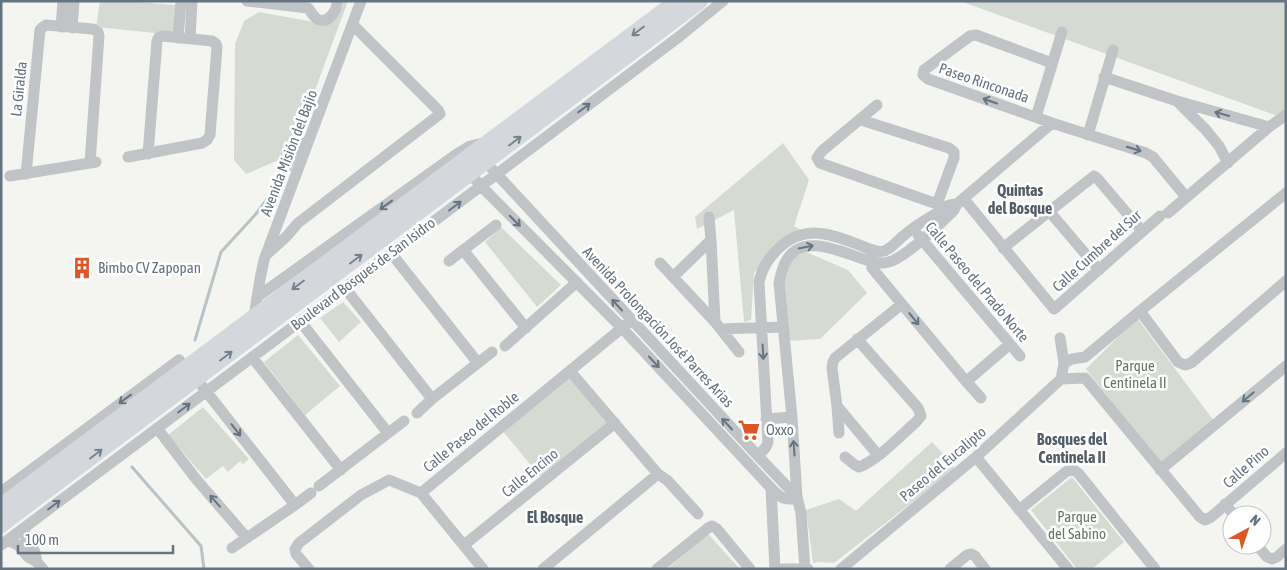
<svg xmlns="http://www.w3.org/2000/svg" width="1287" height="570" viewBox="0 0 1287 570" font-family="'Asap Condensed',sans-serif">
  <rect width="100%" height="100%" fill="#f4f5f1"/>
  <path fill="#d5dbd2" d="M100,1H124L175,5L174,35L96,27Z
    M341,1H348L291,155L246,174L234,160L235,44L244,21L259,12L325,24L343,6Z
    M960,1H1286V119Z
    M783,143L809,180L794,226L803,231L775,250L754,273L751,320L744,322L734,210L697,229L695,217Z
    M501,227L561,285L537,307L485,242Z
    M806,252L848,270L867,293L820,339L787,341L781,276L789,260Z
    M343,302L361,322L339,342L320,318Z
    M1137,318L1214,421L1161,465L1086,369Z
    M298,335L340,386L305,415L264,362Z
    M568,375L613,425L544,481L501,429Z
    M203,407L249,459L243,464L240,461L228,472L223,466L206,479L168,435Z
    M932,442L950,461L955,469L834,563L820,562L813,563L806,510L839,499L856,511Z
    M1072,477L1124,542L1092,569H1077L1031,510Z
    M708,534L740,569H667Z"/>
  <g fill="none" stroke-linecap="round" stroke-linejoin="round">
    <path stroke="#b7c3c7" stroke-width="3" d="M195,340L221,252L255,215L290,169L303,139
      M132,467L201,546L204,569"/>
    <path stroke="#c0c4c7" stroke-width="11" d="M247,1L308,8C311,12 314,18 319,20C330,23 337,10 337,1
      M61,27L63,1
      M72,28L74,1
      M178,38L181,1
      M190,39L192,1
      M1052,63L976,35L970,36L924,70L923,75L928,79L1052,123L1146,153L1153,157L1186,197
      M1104,77L1177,101L1269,127
      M1179,103L1206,130L1219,146L1228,163
      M877,105L822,151L819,155L817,158L820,163L937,204L944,214
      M1036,117L1062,32
      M861,120L949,148L954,152V158L937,204
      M1088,135L1113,50
      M454,156L481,186L622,328L771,488C780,497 784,502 797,497
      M128,157L202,143L207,140L210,135L217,47L216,44L212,41L163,36L159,37L157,41L148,154
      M492,169L758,456L797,497
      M26,174L40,30L43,27L46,25L93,29L98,32L99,36L90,163
      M10,176L96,162
      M964,199L1054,309L1160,216
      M1049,211L1099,270
      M1168,213L1269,127L1286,115
      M709,217L711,240L715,322
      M918,235L1020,356
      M1003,248L1094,176L1097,178L1142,231
      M463,250L526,328
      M391,253L478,363
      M267,254L286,237L298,223L440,114L438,110L353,25
      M872,258V268L964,379L968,380L1010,344
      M449,261L496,225
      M660,263L715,322L739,352
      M673,277L711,240
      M345,288L432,399
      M257,297L454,156L470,146L479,144
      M1140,311L1178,362L1185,365L1191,363L1286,281
      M254,317L260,279L264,260L361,1
      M300,321L388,433
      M721,329L783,327
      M1060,338L1064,363
      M505,346L577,282
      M252,357L341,470
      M1085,357L1140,311L1286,193
      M570,371L658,474L667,480L698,514
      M1085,378L1200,517L1205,520L1211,517L1286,453
      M964,379L981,398
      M1061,379L1064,363L1072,359L1085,357
      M1061,379L1085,378
      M202,386L295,505
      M837,406L878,455
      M417,413L432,399L492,352
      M766,419L792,417
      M157,428L196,479L247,538
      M839,433L837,406L832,368L833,362L835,358L902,304
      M758,456L766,447L768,442L759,282C762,267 769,257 780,247C807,223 833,235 862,246C869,249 877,253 884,251C891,249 897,241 902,237C913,227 925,220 937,213C940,210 945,206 950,205C952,204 955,204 957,204
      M845,457L855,465L859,467C878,460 901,435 916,422L921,416L918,408L857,339
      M976,457L1068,569
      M1160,470L1286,366
      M319,486L404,421
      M771,488L775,569
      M1,492L179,360L190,372
      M421,493L628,323
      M1225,504L1234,515
      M1019,510L1067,471L1074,470L1079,474L1155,569
      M25,528C23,538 29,542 34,550C36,553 36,558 37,562
      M8,540L18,545L28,557L37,562L43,569
      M1,545L481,186L680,36L723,1
      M464,545L615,423
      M1257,545L1267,557L1272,559L1277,557L1286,549
      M232,548L295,505L311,493
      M309,569L296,554L295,549L299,543L361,495L389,480L421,493L483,569
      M543,569L658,474
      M657,569L708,528L712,526L717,529L750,569
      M782,569H808
      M805,569L801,513L797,497L792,417L779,283C780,277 782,270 784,265C799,231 839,251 863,259C871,261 879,265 889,262C906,257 940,224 954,210L957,204L1052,123
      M841,569L976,457L1061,379
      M950,569L967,555L971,554L975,556L985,569"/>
    <path stroke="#d4d8dc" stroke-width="16" d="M1,506L677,1
      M1,525L700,1"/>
  </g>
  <defs><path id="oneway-shaft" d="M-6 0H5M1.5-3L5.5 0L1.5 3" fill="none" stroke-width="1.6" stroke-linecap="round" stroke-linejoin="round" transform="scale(1.25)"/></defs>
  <g stroke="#75838f">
    <use href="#oneway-shaft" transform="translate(638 31) rotate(143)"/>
    <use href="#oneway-shaft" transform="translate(515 141) rotate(-37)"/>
    <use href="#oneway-shaft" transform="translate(356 259) rotate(-37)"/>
    <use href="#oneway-shaft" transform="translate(298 285) rotate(143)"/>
    <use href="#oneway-shaft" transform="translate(226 356) rotate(-37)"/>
    <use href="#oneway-shaft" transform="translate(96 454) rotate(-37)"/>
  </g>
  <g stroke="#647481">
    <use href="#oneway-shaft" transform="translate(990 101) rotate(-161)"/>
    <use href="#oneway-shaft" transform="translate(584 108) rotate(-37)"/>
    <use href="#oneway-shaft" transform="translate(1222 114) rotate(-164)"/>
    <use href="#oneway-shaft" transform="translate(1134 149) rotate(17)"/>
    <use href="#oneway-shaft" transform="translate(386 205) rotate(144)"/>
    <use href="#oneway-shaft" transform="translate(455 206) rotate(-37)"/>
    <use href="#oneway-shaft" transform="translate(515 221) rotate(45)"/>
    <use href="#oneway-shaft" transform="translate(806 247) rotate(-11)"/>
    <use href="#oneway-shaft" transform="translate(617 305) rotate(-133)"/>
    <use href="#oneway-shaft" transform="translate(914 319) rotate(51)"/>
    <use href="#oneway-shaft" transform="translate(763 352) rotate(87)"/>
    <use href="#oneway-shaft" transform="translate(654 362) rotate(47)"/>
    <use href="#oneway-shaft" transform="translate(1248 397) rotate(140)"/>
    <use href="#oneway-shaft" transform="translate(125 399) rotate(144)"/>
    <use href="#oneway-shaft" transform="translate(184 408) rotate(-37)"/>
    <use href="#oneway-shaft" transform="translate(727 424) rotate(-133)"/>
    <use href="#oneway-shaft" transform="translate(236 430) rotate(52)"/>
    <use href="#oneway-shaft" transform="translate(794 448) rotate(-94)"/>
    <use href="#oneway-shaft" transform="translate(215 501) rotate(-131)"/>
    <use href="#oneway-shaft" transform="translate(54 505) rotate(-37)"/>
  </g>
  <defs>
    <g id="building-bare" transform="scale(1.725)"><path d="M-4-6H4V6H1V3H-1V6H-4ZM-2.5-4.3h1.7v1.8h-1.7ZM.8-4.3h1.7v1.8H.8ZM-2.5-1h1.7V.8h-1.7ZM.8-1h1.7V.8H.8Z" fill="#de5627" stroke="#fff" stroke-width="2.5" paint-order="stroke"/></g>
    <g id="supermarket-bare" transform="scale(1.725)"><path d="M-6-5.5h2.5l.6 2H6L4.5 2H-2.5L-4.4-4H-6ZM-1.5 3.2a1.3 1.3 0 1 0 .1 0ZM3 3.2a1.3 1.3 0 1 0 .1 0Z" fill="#de5627" stroke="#fff" stroke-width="2.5" paint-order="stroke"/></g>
  </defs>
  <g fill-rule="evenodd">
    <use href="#building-bare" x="82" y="268"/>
    <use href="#supermarket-bare" x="749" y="430"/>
  </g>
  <g text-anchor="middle" stroke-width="5" stroke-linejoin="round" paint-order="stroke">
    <g font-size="15" fill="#647481" stroke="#fff">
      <text transform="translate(984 83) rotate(19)" y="5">Paseo Rinconada</text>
      <text transform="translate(19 89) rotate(-84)" y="5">La Giralda</text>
      <text transform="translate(289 153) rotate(-69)" y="5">Avenida Misión del Bajío</text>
      <text transform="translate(1097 251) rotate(-42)" y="5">Calle Cumbre del Sur</text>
      <text transform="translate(363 274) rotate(-37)" y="5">Boulevard Bosques de San Isidro</text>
      <text transform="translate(977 282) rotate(50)" y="5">Calle Paseo del Prado Norte</text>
      <text transform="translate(658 327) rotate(47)" y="5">Avenida Prolongación José Parres Arias</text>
      <text transform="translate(471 432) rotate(-39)" y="5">Calle Paseo del Roble</text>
      <text transform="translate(943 464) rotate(-40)" y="5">Paseo del Eucalipto</text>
      <text transform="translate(1246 467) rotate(-41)" y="5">Calle Pino</text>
      <text transform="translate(530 473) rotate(-39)" y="5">Calle Encino</text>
    </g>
    <g font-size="15" fill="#647481" stroke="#fff" text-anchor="start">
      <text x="98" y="273">Bimbo CV Zapopan</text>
      <text x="766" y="435">Oxxo</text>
    </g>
    <g font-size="15" fill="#677863" stroke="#fff">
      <text x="1135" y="371">Parque<tspan x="1135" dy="17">Centinela II</tspan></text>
      <text x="1077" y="522">Parque<tspan x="1077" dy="17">del Sabino</tspan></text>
    </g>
    <g font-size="16" font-weight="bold" fill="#525d66" stroke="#fff">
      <text x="1020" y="196">Quintas<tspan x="1020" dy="18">del Bosque</tspan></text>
      <text x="1072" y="445">Bosques del<tspan x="1072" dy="18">Centinela II</tspan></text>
      <text x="555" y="523">El Bosque</text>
    </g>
  </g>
  <rect width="1287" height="570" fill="none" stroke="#647481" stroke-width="5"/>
  <g transform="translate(1247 530) rotate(40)"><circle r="24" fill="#ffffff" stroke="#c1c7cd"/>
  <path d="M0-4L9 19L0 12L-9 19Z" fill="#de5627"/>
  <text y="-8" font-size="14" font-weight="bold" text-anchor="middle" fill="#647481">N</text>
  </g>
  <path d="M18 545v8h155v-8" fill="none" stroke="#647481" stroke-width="2.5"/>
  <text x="25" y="545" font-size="15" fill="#647481" stroke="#ffffff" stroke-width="4" paint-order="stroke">100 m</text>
</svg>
